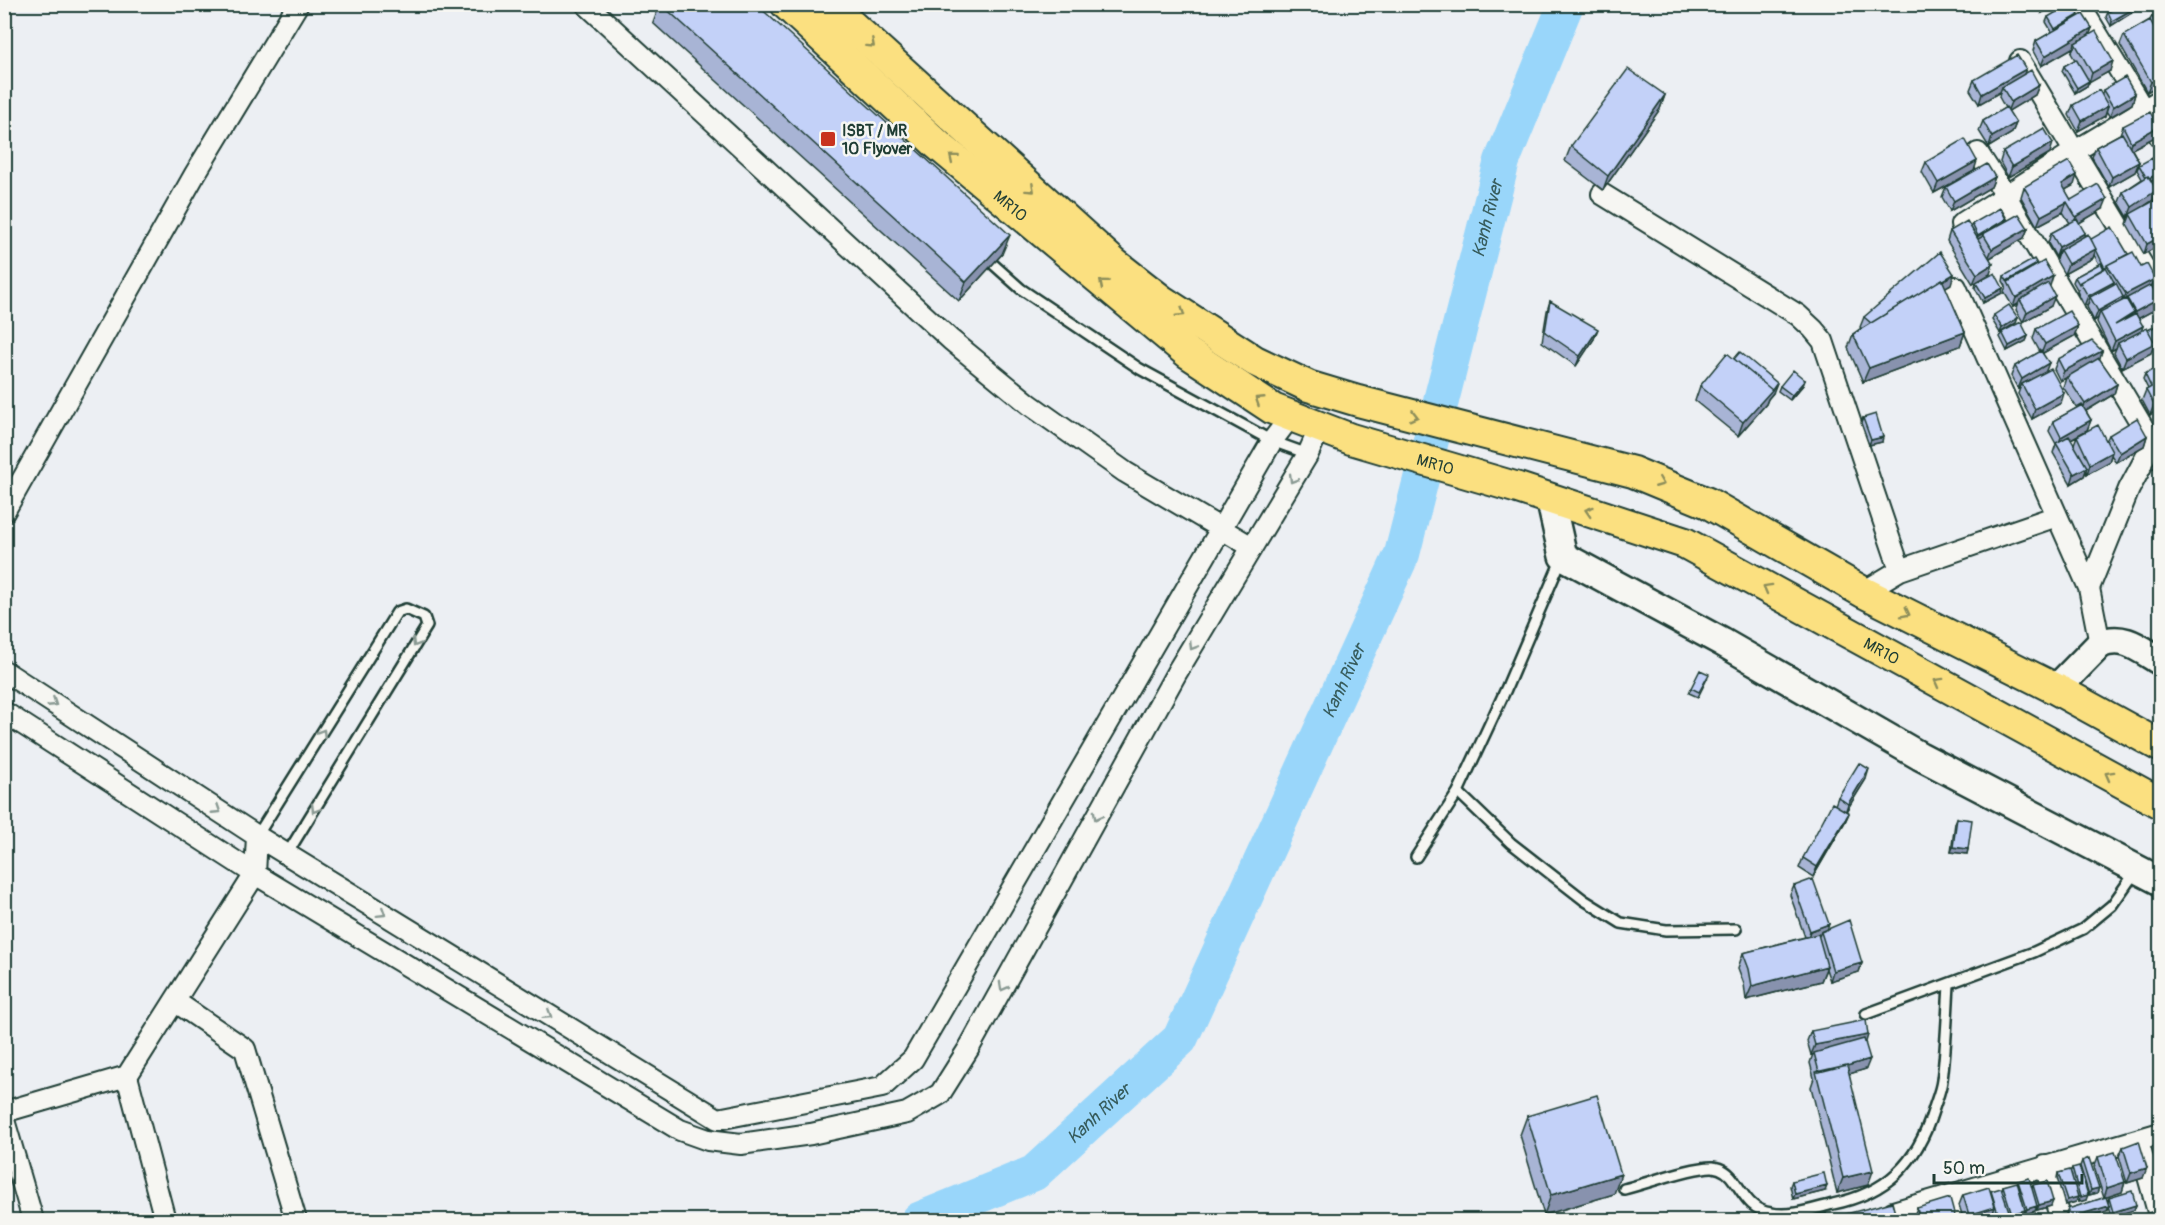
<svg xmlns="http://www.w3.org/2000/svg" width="2165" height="1225" viewBox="0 0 2165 1225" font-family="Pangolin,sans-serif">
  <rect width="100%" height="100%" fill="#eceff3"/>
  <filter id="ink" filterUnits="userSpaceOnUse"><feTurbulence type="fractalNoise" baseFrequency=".0167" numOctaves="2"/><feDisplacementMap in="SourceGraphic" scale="12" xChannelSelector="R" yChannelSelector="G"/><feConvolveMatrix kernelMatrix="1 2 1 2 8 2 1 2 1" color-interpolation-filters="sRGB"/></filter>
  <g filter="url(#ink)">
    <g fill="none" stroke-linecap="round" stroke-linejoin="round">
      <path stroke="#99d6fa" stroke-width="36" id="s1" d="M919,1220L1034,1173L1180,1039L1402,554L1502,161L1566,4"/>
      <g stroke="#1f3d34" stroke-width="14">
        <path id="lane" d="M984,256L1021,289L1140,369L1272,441L1308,454
          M1458,792L1511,843L1584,900L1621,923L1666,930L1736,929
          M257,836L397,612L406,609L424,617L427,626L287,854
          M1416,857L1458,792L1506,689L1562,558
          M1866,1014L2034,952L2083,929L2112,905L2136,871
          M1624,1189C1645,1184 1694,1166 1713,1167C1722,1168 1730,1174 1735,1182C1745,1196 1751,1210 1771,1213C1791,1217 1813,1209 1833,1204C1887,1193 1917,1163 1933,1111C1936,1101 1941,1090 1942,1080C1946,1049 1947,1017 1949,985"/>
      </g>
      <g stroke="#1f3d34" stroke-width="24">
        <path id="street" d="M586,4L951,340L1029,404L1125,472L1252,547
          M2079,4L2160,137
          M2020,61L2160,294
          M1978,153L2006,196L2153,444
          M1602,194L1798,315L1813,329L1823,341L1900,570
          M1961,224L2075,151L2160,100
          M1956,287L2089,588
          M4,512L195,174L298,4
          M1863,592L1900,570L2057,516
          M2100,644L2089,588L2129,489L2153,444L2160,439
          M4,671L260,838L718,1119L882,1087L913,1059L1272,441L1291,416
          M4,712L255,874L680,1130L708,1140L741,1144L811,1134L907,1113L940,1094L969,1048L1177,672L1308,454L1320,427
          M176,1002L245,1049L296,1220
          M127,1076L165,1220
          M4,1112L127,1076L255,874L257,836
          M4,1120L33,1220
          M2139,1144L2160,1219
          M2045,1166L2061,1220
          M1952,1195L1960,1220
          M1896,1220L1893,1212L2160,1133"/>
      </g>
      <g stroke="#1f3d34" stroke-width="32">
        <path id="secondary" d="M1550,498L1563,556L1722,642L1920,756L2160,881
          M2056,689L2100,644C2124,634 2140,649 2160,661"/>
      </g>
      <g stroke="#1f3d34" stroke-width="34">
        <g id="primary">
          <path id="s2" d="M786,4L938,145L1188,353L1273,409L1351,439L1518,488L1685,543L2160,803"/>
          <path d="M828,4L1115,264L1161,300L1255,361L1308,386L1358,401L1633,472L1708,503L1863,592L2056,689L2160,746"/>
        </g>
      </g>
      <use href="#lane" stroke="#f6f6f2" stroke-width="9"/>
      <use href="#street" stroke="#f6f6f2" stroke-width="20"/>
      <use href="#secondary" stroke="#f6f6f2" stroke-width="27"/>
      <use href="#primary" stroke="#fbe080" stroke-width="30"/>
      <g stroke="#1f3d34" stroke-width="7">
        <path id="rail" d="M4,6L6,4"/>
      </g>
      <use href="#rail" stroke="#f6f6f2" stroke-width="4.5" stroke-dasharray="14" stroke-linecap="butt"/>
    </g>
    <path fill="#a8b4d5" stroke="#1f3d34" stroke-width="1.5" d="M660,4L1002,254L959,301L653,23Z
      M2038,4H2057L2042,13Z
      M2140,4H2151L2143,10Z
      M2138,6L2136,10L2111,26L2106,17L2108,12Z
      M2160,11V84L2147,92L2120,45L2124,35L2150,20L2152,16Z
      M2048,17H2078L2092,28L2089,35L2110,71L2088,83L2087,86L2075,93L2062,71L2064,66L2075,60L2071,53L2074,47L2041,66L2033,51L2036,41L2052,32L2046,22Z
      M2024,74L2039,85L2035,95L2008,111L2016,123L2012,133L1989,147L1979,131L1983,121L2005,108L1999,97L2000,92L1979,104L1970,90L1974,80Z
      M2103,90L2135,94L2132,104L2110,117L2106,111L2105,116L2078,131L2069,115L2073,105L2102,94Z
      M1665,95L1660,109L1603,190L1565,161L1571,146Z
      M2123,126L2158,127L2155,137L2132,149L2139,162L2135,172L2109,187L2092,157L2096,147L2120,134Z
      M2003,152L2050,153L2008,177L2000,162Z
      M1926,162L1974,171L1934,193L1922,172Z
      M2139,165L2151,181L2153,200L2145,205L2160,245L2144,254L2127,224L2130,216L2128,217L2119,202L2123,192L2142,179L2137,170Z
      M1995,177L1991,187L1950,211L1942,197L1946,187Z
      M2074,185L2065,190L2071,200L2103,209L2079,223L2084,236L2128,254L2141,267L2155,279L2152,286L2159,299L2156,309L2139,318L2141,331L2148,330L2160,324V361L2154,345L2151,353L2122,368L2114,353L2116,348L2111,351L2097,322L2098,318L2094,321L2087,307L2088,304L2084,306L2077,291L2078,289H2077L2073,282L2075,277L2099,264L2094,255L2093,258L2064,274L2056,260L2057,256L2056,257L2048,243L2051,233L2070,223L2063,212L2037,226L2021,197L2024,187Z
      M2006,219L2005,222L2028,228L2024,238L1990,258V274L1973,284L1947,241L1950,231L1971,227L1972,224Z
      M2037,264L2036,266L2049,286L2051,306L2023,322L2016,310L2018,305L2013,307L2004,292L2006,286L2003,281L2004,276Z
      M1976,283L2002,293L1983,303L1975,288Z
      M1951,284L1945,287L1965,332L1960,346L1863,382L1848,348L1853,334L1861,328L1860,327L1864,317Z
      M1550,301L1594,339L1576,366L1542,342L1547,311Z
      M1994,315L2016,323L2003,332L2028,336L2026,341L2007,351L2000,337L2002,332L2000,333L1992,320Z
      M2078,326L2074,336L2043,353L2046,371L2061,403L2032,419L2018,394L2020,388L2018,389L2011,376L2015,366L2040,352L2033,339L2036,329Z
      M2102,351L2099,359L2117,384L2114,394L2086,411L2091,420L2087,430L2071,439L2074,444L2077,436L2106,441L2109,435L2147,436L2144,446L2116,462L2111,455L2109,462L2087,474L2086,471L2084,476L2071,484L2053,453L2056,444L2049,431L2053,421L2077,408L2063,387L2066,378L2060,381L2054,369L2058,359Z
      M2159,366L2160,409L2150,415L2142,400L2146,390L2148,389L2143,379L2145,374Z
      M1805,380L1803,385L1790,400L1778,391L1780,386Z
      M1700,386L1773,393L1768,399L1766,404L1738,436L1695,401Z
      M1863,418L1882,442L1869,445L1861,423Z
      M2160,419V432L2157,425L2159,420Z
      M1707,679L1698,697L1689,693L1691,688Z
      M1866,779L1846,811L1849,813L1845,822L1813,877L1799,868L1803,858L1835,805L1838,797Z
      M1957,818L1968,849L1967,854L1951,852L1955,823Z
      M1794,886L1827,929L1862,963L1859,972L1830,981L1826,969L1821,981L1746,1000L1744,984L1738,968L1743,953L1805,937L1790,895Z
      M1811,1031L1865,1044L1866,1069L1849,1074L1868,1185L1837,1193L1811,1087L1814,1078L1810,1063L1813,1054L1811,1055L1807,1041Z
      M1527,1116L1614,1194L1544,1215L1520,1135Z
      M2123,1147L2143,1178L2127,1183L2119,1156Z
      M2098,1157L2125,1182L2122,1192L2106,1197L2108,1202L2109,1198L2136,1205L2134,1210L2111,1217L2108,1207L2107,1211L2074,1221H2068L2066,1214L2068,1209L2104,1198L2094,1167Z
      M2082,1161L2097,1193L2089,1195L2080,1166Z
      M2160,1165V1190L2156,1175Z
      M2072,1168L2086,1200L2079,1202L2077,1198L2076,1202L2065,1205L2057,1178L2058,1173L2070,1172Z
      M1792,1181L1825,1191L1793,1199L1790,1186Z
      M2018,1181L2032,1188L2033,1185L2051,1206L2037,1210L2036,1207L2035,1211L2025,1214L2024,1212L2023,1215L2014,1218L2015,1221H1964L1959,1205L1963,1195L2002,1189L2003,1186L2017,1184Z
      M1917,1208L1956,1220L1914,1221L1913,1218Z"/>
    <path fill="#8892ae" stroke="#1f3d34" stroke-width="1.5" d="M2051,4H2057L2042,13L2044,8Z
      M2145,4H2151L2143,10Z
      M2138,6L2136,10L2111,26L2112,21Z
      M2092,28L2088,38L2075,43L2074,47L2041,66L2045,56Z
      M2113,61L2110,71L2089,83L2092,73Z
      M2026,69L2022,79L2002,87L2000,92L1979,104L1982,94Z
      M2160,76V84L2147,92L2151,82Z
      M2089,81L2087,86L2075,93L2077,88Z
      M2039,85L2035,95L2007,112L2011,102Z
      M2135,94L2132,104L2110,117L2113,107Z
      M1665,95L1660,109L1603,190L1608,176Z
      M2108,106L2105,116L2078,131L2082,121Z
      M2016,123L2012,133L1989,147L1992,137Z
      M2158,127L2155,137L2128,151L2131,142Z
      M2053,143L2050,153L2008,177L2012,167Z
      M1977,161L1974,171L1934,193L1938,183Z
      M2139,162L2135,172L2109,187L2112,177Z
      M2160,173V177L2145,185L2147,180Z
      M2077,175L2074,185L2058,194L2062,184Z
      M1995,177L1991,187L1950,211L1954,201Z
      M2157,190L2153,200L2131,215L2130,214L2128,217L2132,207Z
      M2107,199L2103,209L2072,227L2076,217Z
      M2067,202L2063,212L2037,226L2041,216Z
      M2006,219L2004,224L1983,234L1982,237L1976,240L1978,236Z
      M2028,228L2024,238L1988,259L1992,249Z
      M2085,233L2082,243L2060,250L2057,256L2056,257L2059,247Z
      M1010,235L1002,254L959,301L966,282Z
      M2160,237V245L2144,254L2147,244Z
      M2096,249L2093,258L2064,274L2068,264Z
      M1993,264L1990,274L1973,284L1977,274Z
      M1954,274L1951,284L1867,333L1871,323Z
      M2053,276L2050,286L2020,300L2018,304L2013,307L2016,298Z
      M2155,279L2151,289L2127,298L2125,303L2122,304L2126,294Z
      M2114,282L2110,292L2090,297L2088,304L2084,306L2088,296Z
      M2003,288L2002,293L1983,303L1985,298Z
      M2055,296L2051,306L2023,322L2027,312Z
      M2123,297L2120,307L2100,312L2098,318L2094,321L2098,311Z
      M2159,299L2156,309L2132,322L2135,312Z
      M2018,318L2016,323L2000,333L2002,328Z
      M2078,326L2074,336L2041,354L2045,344Z
      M2143,326L2140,336L2118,343L2116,348L2111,351L2115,341Z
      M1598,329L1594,339L1576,366L1580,356Z
      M1965,332L1960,346L1863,382L1869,368Z
      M2028,336L2026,341L2007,351L2009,346Z
      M2156,340L2151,353L2122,368L2126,358Z
      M2102,351L2099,361L2060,381L2064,371Z
      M2049,363L2045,373L2022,384L2020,388L2018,389L2022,379Z
      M1805,380L1803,385L1790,400L1792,395Z
      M1777,383L1773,393L1768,399L1766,404L1738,436L1743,422Z
      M2117,384L2114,394L2081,414L2085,404Z
      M2064,393L2061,403L2032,419L2035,409Z
      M2160,401V409L2150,415L2154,405Z
      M2091,420L2087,430L2058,446L2061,437Z
      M2147,436L2144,446L2116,462L2120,453Z
      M1883,437L1882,442L1869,445L1871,440Z
      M2112,452L2109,462L2087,474L2090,464Z
      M2160,461V466L2151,469L2153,464Z
      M2087,467L2084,476L2071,484L2074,474Z
      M1869,769L1866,779L1845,813L1848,804Z
      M1849,813L1845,822L1813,877L1817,867Z
      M1953,847L1968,849L1967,854L1951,852Z
      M1829,924L1826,934L1821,932L1819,936L1807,941L1810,931Z
      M1862,963L1859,972L1830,981L1833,971Z
      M1827,966L1821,981L1746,1000L1752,986Z
      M1868,1035L1865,1045L1811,1055L1815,1045Z
      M1870,1059L1866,1069L1819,1083L1820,1074Z
      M2147,1168L2143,1178L2127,1183L2131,1173Z
      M1873,1171L1868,1185L1837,1193L1843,1178Z
      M1621,1174L1614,1194L1544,1215L1551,1195Z
      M2125,1182L2122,1192L2104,1198L2107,1188Z
      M1827,1186L1825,1191L1793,1199L1795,1194Z
      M2099,1188L2097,1193L2089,1195L2091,1190Z
      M2088,1195L2086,1200L2079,1202L2080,1197Z
      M2078,1197L2076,1202L2065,1205L2067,1200Z
      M2053,1201L2051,1206L2037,1210L2039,1205Z
      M2136,1205L2134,1210L2111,1217L2113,1212Z
      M2037,1206L2035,1211L2025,1214L2027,1209Z
      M2109,1206L2107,1211L2074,1221H2069L2071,1217Z
      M1995,1207L1992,1216L1978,1221H1967L1969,1215Z
      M2025,1210L2023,1215L2010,1219L2012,1214Z"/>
    <path fill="#c3d1f8" stroke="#1f3d34" stroke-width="1.5" d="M661,4H756L1010,235L966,282Z
      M2042,4H2051L2044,8Z
      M2070,4H2073L2079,15L2055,29L2048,17Z
      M2121,4H2138V6L2112,21L2108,12Z
      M2160,11V32L2152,16Z
      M2083,14L2092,28L2045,56L2036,41Z
      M2150,20L2160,38V76L2151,82L2124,35Z
      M2096,31L2113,61L2092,73L2075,43Z
      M2017,55L2026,69L1982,94L1974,80Z
      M2076,59L2089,81L2077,88L2064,66Z
      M1628,69L1665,95L1608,176L1571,146Z
      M2031,70L2039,85L2011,102L2002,87Z
      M2125,77L2135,94L2113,107L2103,90Z
      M2099,90L2108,106L2082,121L2073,105Z
      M2006,107L2016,123L1992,137L1983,121Z
      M2150,112L2158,127L2131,142L2123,126Z
      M2044,128L2053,143L2012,167L2003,152Z
      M2122,133L2139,162L2112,177L2096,147Z
      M1965,139L1977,161L1938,183L1926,162Z
      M2152,158L2154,163L2160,160V173L2149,178L2148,176L2146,177L2139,165Z
      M2069,161L2077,175L2062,184L2071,200L2098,184L2107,199L2076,217L2067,202L2041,216L2024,187Z
      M1987,164L1995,177L1954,201L1946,187Z
      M2148,176L2157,190L2132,207L2123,192Z
      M2159,198L2160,201V237L2147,244L2130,214Z
      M2000,208L2006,219L1978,236L1972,224Z
      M2019,214L2028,228L1992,249L1983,234Z
      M2077,219L2085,233L2059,247L2051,233Z
      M1967,221L1993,264L1977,274L1950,231Z
      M2112,227L2128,254L2107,265L2105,268L2091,239Z
      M2088,234L2096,249L2068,264L2060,250Z
      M1940,252L1954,274L1942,281V279L1871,323L1864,317Z
      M2133,252L2141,267L2147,264L2155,279L2126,294L2107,265Z
      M2034,259L2037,264L2007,281L2004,276Z
      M2044,261L2053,276L2016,298L2008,282Z
      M2101,263L2104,269L2080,282L2079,284L2075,277Z
      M2106,267L2114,282L2088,296L2080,282Z
      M1995,273L2003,288L1985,298L1976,283Z
      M1942,279L1965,332L1869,368L1853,334Z
      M2048,283L2055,296L2027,312L2020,300Z
      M2116,283L2123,297L2098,311L2090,297Z
      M2151,285L2159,299L2135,312L2127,298Z
      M2126,299L2134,313L2115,325L2136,314L2143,326L2115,341L2100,312Z
      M1550,301L1598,329L1580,356L1545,332Z
      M2009,305L2018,318L2002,328L1994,315Z
      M2069,311L2078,326L2045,344L2036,329Z
      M2021,322L2028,336L2009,346L2002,332Z
      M2160,324V335L2157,336L2156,340L2154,341L2148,330Z
      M2147,328L2155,343L2126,358L2118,343Z
      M2160,335V343L2157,336Z
      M2092,341L2102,351L2064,371L2058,359Z
      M2041,351L2049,363L2022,379L2015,366Z
      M1740,352L1777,383L1772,390L1734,359Z
      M1727,353L1772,390L1743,422L1700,386Z
      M2099,358L2117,384L2085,404L2067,377Z
      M2159,366L2160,368V382L2151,387L2145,374Z
      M2051,369L2064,393L2035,409L2022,384Z
      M1793,370L1805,380L1792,395L1780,386Z
      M2160,382V401L2154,405L2146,390Z
      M2082,405L2091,420L2061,437L2053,421Z
      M1876,414L1883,437L1871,440L1863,418Z
      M2137,418L2147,436L2120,453L2109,435Z
      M2098,425L2112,452L2090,464L2077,436Z
      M2069,436L2087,467L2074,474L2056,443Z
      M2160,450V461L2153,464Z
      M1700,670L1709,674L1699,692L1691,688Z
      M1859,763L1869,769L1848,804L1838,797Z
      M1832,803L1849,813L1817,867L1803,858Z
      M1957,818L1972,820L1968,849L1953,847Z
      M1813,879L1829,924L1810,931L1794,886Z
      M1849,920L1862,963L1833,971L1821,932Z
      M1818,934L1827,966L1752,986L1749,969L1743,953Z
      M1866,1020L1868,1035L1815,1045L1811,1031Z
      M1864,1039L1870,1059L1847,1066V1065L1819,1072L1814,1053Z
      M1847,1065L1873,1171L1843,1178L1816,1072Z
      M1597,1095L1621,1174L1551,1195L1527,1116Z
      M2139,1141L2147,1168L2131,1173L2123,1147Z
      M2115,1152L2125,1182L2107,1188L2098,1157Z
      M2089,1158L2099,1188L2091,1190L2082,1161Z
      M2079,1166L2088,1195L2080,1197L2072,1168Z
      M2070,1170L2078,1197L2067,1200L2058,1173Z
      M1824,1173L1827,1186L1795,1194L1792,1181Z
      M2029,1178L2037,1206L2027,1209L2018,1181Z
      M2047,1181L2053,1201L2039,1205L2033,1185Z
      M2017,1182L2025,1210L2012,1214L2003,1186Z
      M1989,1187L1995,1207L1969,1215L1963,1195Z
      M2001,1188L2011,1217L2000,1220L1991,1191Z
      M2132,1191L2136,1205L2113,1212L2109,1198Z
      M2106,1197L2109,1206L2071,1217L2068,1209Z
      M1950,1198L1956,1220L1920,1221L1917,1208Z
      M1892,1202L1897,1221H1848L1846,1214Z
      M2158,1210L2160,1218L2150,1221H2122Z
      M1826,1213L1828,1221H1809L1808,1218Z
      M1995,1213L1997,1221H1972Z
      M2014,1216L2015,1221H1998Z"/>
    <defs><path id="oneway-chevron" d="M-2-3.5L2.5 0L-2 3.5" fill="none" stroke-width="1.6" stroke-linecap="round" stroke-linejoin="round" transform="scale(1.5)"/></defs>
    <g stroke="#8d8e5a">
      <use href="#oneway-chevron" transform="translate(871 44) rotate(42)"/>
      <use href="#oneway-chevron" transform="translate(953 158) rotate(-140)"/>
      <use href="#oneway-chevron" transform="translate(1031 189) rotate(42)"/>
      <use href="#oneway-chevron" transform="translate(1103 283) rotate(-140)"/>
      <use href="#oneway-chevron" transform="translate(1181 313) rotate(33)"/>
      <use href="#oneway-chevron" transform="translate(1259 400) rotate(-147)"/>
      <use href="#oneway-chevron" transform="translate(1414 416) rotate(14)"/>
      <use href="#oneway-chevron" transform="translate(1660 483) rotate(22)"/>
      <use href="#oneway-chevron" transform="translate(1589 511) rotate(-162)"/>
      <use href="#oneway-chevron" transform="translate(1767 588) rotate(-151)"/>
      <use href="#oneway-chevron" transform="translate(1906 613) rotate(27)"/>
      <use href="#oneway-chevron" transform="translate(1938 682) rotate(-151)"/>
      <use href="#oneway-chevron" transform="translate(2109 775) rotate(-151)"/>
    </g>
    <g stroke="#8a9a93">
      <use href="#oneway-chevron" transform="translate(1293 479) rotate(121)"/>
      <use href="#oneway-chevron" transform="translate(416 643) rotate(121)"/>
      <use href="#oneway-chevron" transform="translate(1193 646) rotate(121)"/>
      <use href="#oneway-chevron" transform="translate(53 703) rotate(33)"/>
      <use href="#oneway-chevron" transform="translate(322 733) rotate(-58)"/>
      <use href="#oneway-chevron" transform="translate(315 809) rotate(121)"/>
      <use href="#oneway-chevron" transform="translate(217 810) rotate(33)"/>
      <use href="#oneway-chevron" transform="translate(1097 816) rotate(119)"/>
      <use href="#oneway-chevron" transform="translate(382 913) rotate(32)"/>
      <use href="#oneway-chevron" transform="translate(1003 987) rotate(119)"/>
      <use href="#oneway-chevron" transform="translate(548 1015) rotate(32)"/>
    </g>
  </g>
  <rect fill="#c8321e" stroke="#f6f6f2" stroke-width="2" x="820" y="131" width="16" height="16" rx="3"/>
  <g text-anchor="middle" stroke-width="5" stroke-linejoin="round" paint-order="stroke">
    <g font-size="16" font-weight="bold" fill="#1f3d34" stroke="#f6f6f2" text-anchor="start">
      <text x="842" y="136">ISBT / MR<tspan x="842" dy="18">10 Flyover</tspan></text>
    </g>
    <g font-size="16" fill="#1f3d34" stroke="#f6f6f2">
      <text dy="6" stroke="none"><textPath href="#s2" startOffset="302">MR10</textPath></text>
      <text dy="6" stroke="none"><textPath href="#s2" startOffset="806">MR10</textPath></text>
      <text dy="6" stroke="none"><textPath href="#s2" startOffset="1292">MR10</textPath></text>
    </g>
    <g font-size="18" font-style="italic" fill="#375c5c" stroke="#f6f6f2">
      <text dy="6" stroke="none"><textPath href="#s1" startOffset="1202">Kanh River</textPath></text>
      <text dy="6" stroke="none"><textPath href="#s1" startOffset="716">Kanh River</textPath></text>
      <text dy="6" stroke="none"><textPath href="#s1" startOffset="212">Kanh River</textPath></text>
    </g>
  </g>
  <rect width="2165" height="1225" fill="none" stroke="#f6f6f2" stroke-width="24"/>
  <rect x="12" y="12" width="2141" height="1201" fill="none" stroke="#1f3d34" stroke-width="2" filter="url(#ink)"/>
  <path d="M1934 1174v9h148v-9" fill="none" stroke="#1f3d34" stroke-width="3"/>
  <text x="1943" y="1174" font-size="18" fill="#1f3d34" stroke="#f6f6f2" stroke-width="4.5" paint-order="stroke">50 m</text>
</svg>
